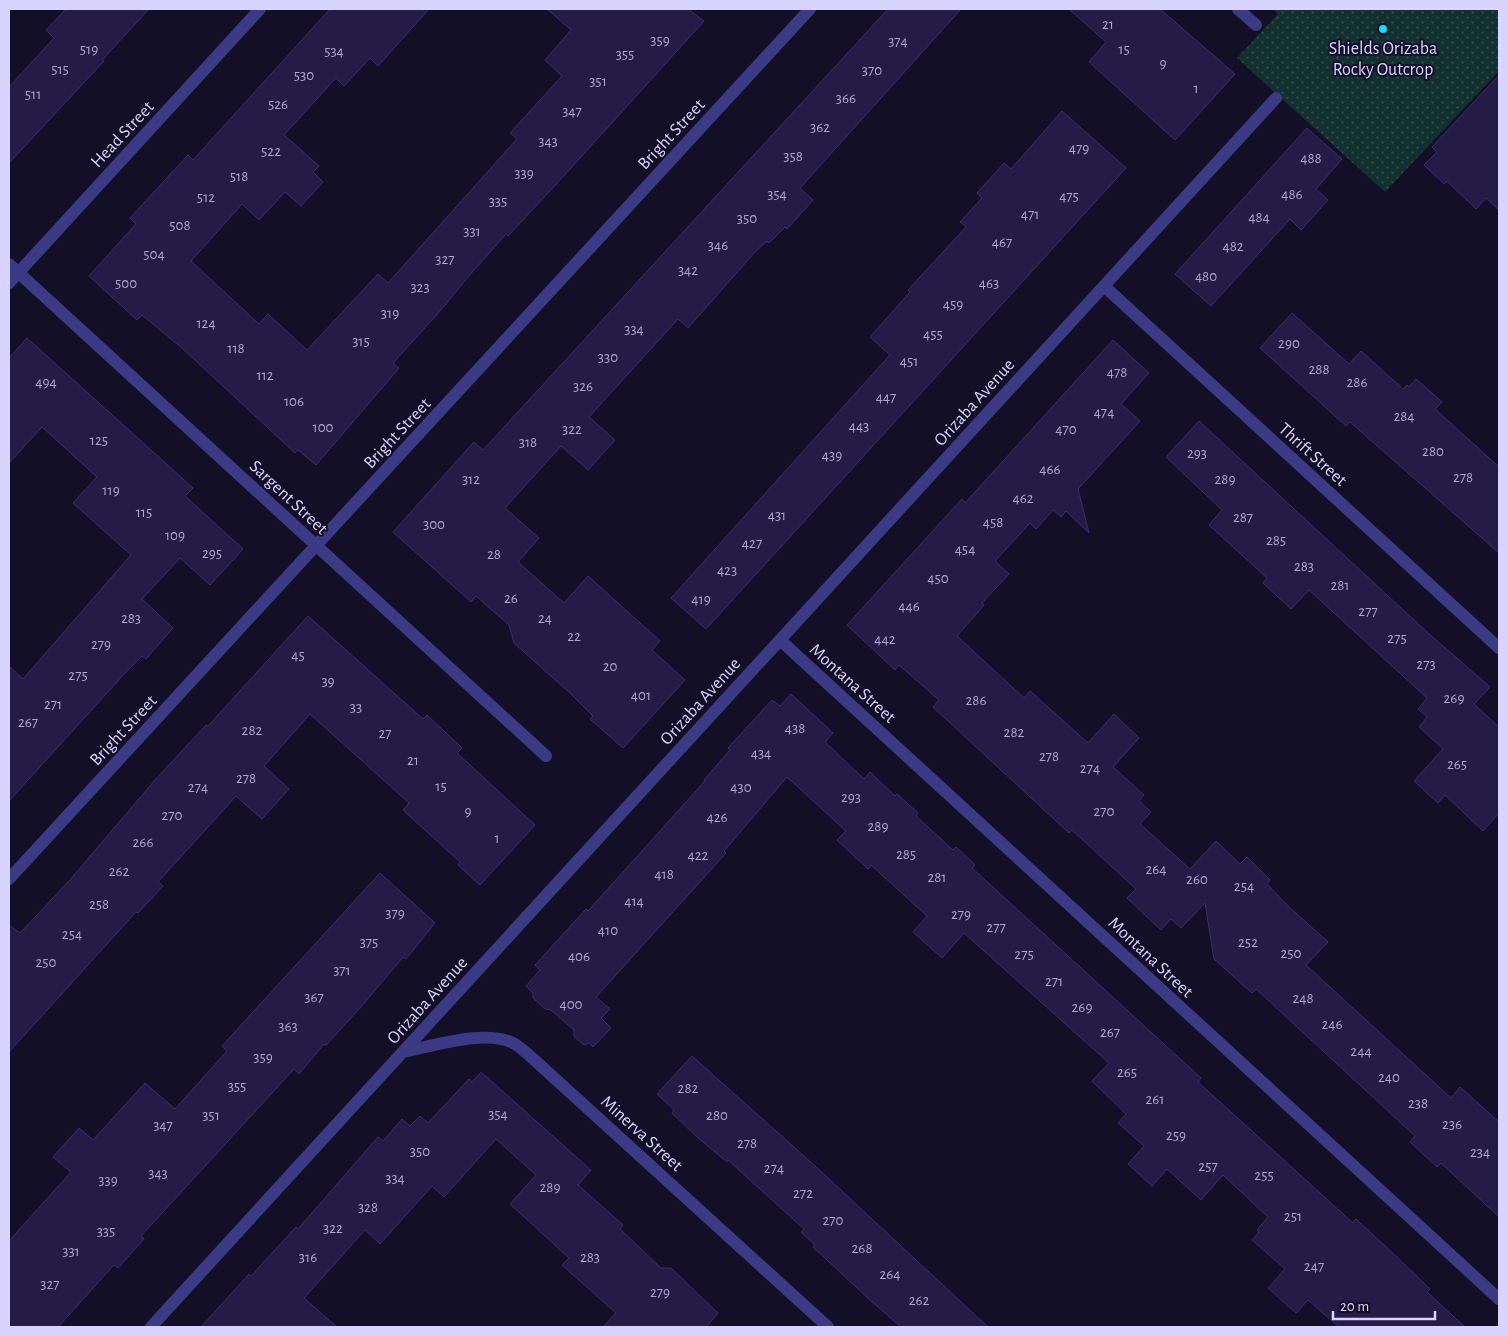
<svg xmlns="http://www.w3.org/2000/svg" width="1508" height="1336" viewBox="0 0 1508 1336" font-family="'Alegreya Sans',sans-serif">
  <defs>
    <pattern id="park-dots" width="8" height="8" patternUnits="userSpaceOnUse" patternTransform="scale(1.25)"><rect width="8" height="8" fill="#12302f"/><path d="M2 2h.1M6 6h.1" fill="none" stroke="#344d4e" stroke-width="1.8" stroke-linecap="round"/></pattern>
  </defs>
  <rect width="100%" height="100%" fill="#130f26"/>
  <path fill="url(#park-dots)" d="M1273,9H1498L1499,71L1385,192L1237,58L1278,14Z"/>
  <path fill="#241b47" stroke="#3b2d73" d="M66,9H149L102,60L104,61L9,163V87L54,38L46,30Z
    M330,9H429L378,66L370,58L344,86L336,78L284,135L319,166L313,172L323,182L301,206L285,192L259,220L242,204L191,261L259,324L268,314L307,350L378,274L388,283L517,139L510,133L562,76L545,60L571,30L547,9H688L704,21L561,179L508,236L506,234L467,278L441,310L393,363L399,368L316,465L298,450L295,453L183,349L142,315L137,320L89,276L136,224L130,218L188,155L193,160Z
    M888,9H961L800,188L813,200L787,229L785,227L769,243L767,241L755,252L688,328L678,319L589,417L615,440L588,470L561,446L505,508L539,538L518,562L564,603L588,576L660,641L652,650L685,680L623,748L590,719L593,716L571,694L514,643L509,625L476,596L471,602L393,532L474,442L483,450Z
    M1069,9H1160L1235,74L1175,140L1089,62L1106,42Z
    M1499,75V210L1486,198L1476,209L1447,181L1444,184L1424,165L1437,152L1432,147Z
    M1062,111L1126,168L706,629L671,598L890,355L870,337L910,292L908,290L966,227L960,222L982,198L977,193L1004,163L1011,169Z
    M1307,128L1342,159L1316,189L1328,200L1301,230L1290,219L1211,306L1175,274Z
    M1292,313L1349,364L1361,351L1403,389L1407,385L1409,387L1416,379L1442,402L1435,409L1499,467V553L1350,422L1346,426L1260,348Z
    M27,338L193,488L185,496L243,549L210,585L180,558L142,599L173,628L146,659L142,656L126,672L9,801V666L23,679L131,555L73,503L97,477L42,427L9,463V358Z
    M1113,340L1149,373L1121,404L1140,421L1078,489L1089,533L1066,511L1061,517L1053,510L1036,529L1030,523L995,561L1009,574L982,603L984,605L957,636L1024,698L1030,691L1088,743L1114,714L1139,738L1113,767L1144,795L1139,801L1151,812L1140,824L1190,869L1216,841L1240,864L1247,857L1270,880L1267,884L1287,905L1328,942L1306,965L1451,1098L1460,1087L1499,1122V1217L1441,1163L1437,1167L1410,1142L1415,1136L1256,989L1252,993L1214,959L1205,903L1181,928L1171,919L1161,930L1127,898L1136,889L1072,830L1069,833L933,707L939,700L899,665L895,670L847,625L962,499L965,503Z
    M1199,421L1428,633L1490,687L1474,704L1499,727V813L1483,831L1445,795L1438,803L1414,781L1443,749L1419,727L1427,717L1418,709L1427,698L1309,590L1291,609L1263,583L1267,578L1209,525L1222,510L1166,457Z
    M308,616L423,719L427,715L462,748L457,753L535,825L480,885L458,865L460,862L403,810L409,803L310,714L264,766L289,789L262,819L236,796L158,882L163,886L138,913L136,912L9,1052V925L20,933L69,881L155,780L206,725L208,726Z
    M791,694L833,733L825,742L864,779L870,772L895,796L897,794L918,813L916,816L953,850L956,847L975,865L972,868L1201,1078L1198,1082L1353,1223L1356,1219L1397,1257L1430,1289L1427,1292L1465,1327H1339L1308,1300L1296,1313L1268,1288L1285,1269L1252,1240L1259,1232L1257,1230L1268,1217L1223,1175L1201,1200L1167,1169L1152,1186L1128,1164L1144,1146L1118,1123L1126,1114L1092,1081L1109,1063L964,933L942,958L913,932L927,916L871,865L868,869L837,840L846,831L787,777L724,851L726,853L596,997L610,1009L601,1018L611,1028L593,1047L589,1043L584,1045L574,1036V1030L551,1010L545,1009L533,998V993L526,986L540,970L535,965L586,909L588,911L705,781L704,780L730,750L728,748L772,700L780,706Z
    M380,873L435,923L406,959L403,957L361,1007L326,1045L324,1044L299,1074L294,1069L141,1236L144,1239L118,1268L114,1265L58,1327H9V1241L71,1172L53,1157L79,1128L93,1140L145,1083L175,1109L227,1051L222,1046Z
    M692,1056L814,1165L988,1327H901L870,1300L813,1247L815,1245L801,1232L804,1229L728,1160L727,1162L697,1137L672,1113L674,1110L657,1094Z
    M481,1072L591,1170L578,1185L623,1225L620,1229L661,1268H671L718,1313L706,1327H603L616,1313L562,1265L569,1258L510,1204L536,1175L496,1139L444,1197L432,1186L380,1244L365,1230L304,1298L337,1327H201L249,1274L251,1276L296,1227L298,1229L378,1137L383,1141L402,1119L410,1126L420,1116L428,1123L469,1079L472,1082Z"/>
  <g fill="none" stroke-linecap="round" stroke-linejoin="round">
    <path stroke="#3d3a85" stroke-width="12" d="M1238,9L1256,25
      M9,264L546,756
      M9,283L260,9
      M1104,286L1499,648
      M780,640L1499,1299
      M9,879L810,9
      M403,1052C433,1046 485,1029 513,1043C519,1046 524,1051 529,1055L828,1327
      M151,1327L1276,98"/>
  </g>
  <circle fill="#00e5ff" stroke="#130f26" stroke-width="2" cx="1383" cy="29" r="5"/>
  <g text-anchor="middle" stroke-width="4" stroke-linejoin="round" paint-order="stroke">
    <g font-size="15" fill="#aca6d1">
      <text x="1108" y="29">21</text>
      <text x="660" y="45">359</text>
      <text x="898" y="46">374</text>
      <text x="89" y="54">519</text>
      <text x="1124" y="54">15</text>
      <text x="334" y="56">534</text>
      <text x="625" y="59">355</text>
      <text x="1163" y="68">9</text>
      <text x="60" y="74">515</text>
      <text x="872" y="75">370</text>
      <text x="304" y="80">530</text>
      <text x="598" y="86">351</text>
      <text x="1196" y="93">1</text>
      <text x="33" y="99">511</text>
      <text x="846" y="103">366</text>
      <text x="278" y="109">526</text>
      <text x="572" y="116">347</text>
      <text x="820" y="132">362</text>
      <text x="548" y="146">343</text>
      <text x="1079" y="153">479</text>
      <text x="271" y="156">522</text>
      <text x="793" y="161">358</text>
      <text x="1311" y="163">488</text>
      <text x="524" y="178">339</text>
      <text x="239" y="181">518</text>
      <text x="777" y="199">354</text>
      <text x="1292" y="199">486</text>
      <text x="1069" y="201">475</text>
      <text x="206" y="202">512</text>
      <text x="498" y="206">335</text>
      <text x="1030" y="219">471</text>
      <text x="1259" y="222">484</text>
      <text x="747" y="223">350</text>
      <text x="180" y="230">508</text>
      <text x="472" y="236">331</text>
      <text x="1002" y="247">467</text>
      <text x="718" y="250">346</text>
      <text x="1233" y="251">482</text>
      <text x="154" y="259">504</text>
      <text x="445" y="264">327</text>
      <text x="688" y="275">342</text>
      <text x="1206" y="281">480</text>
      <text x="126" y="288">500</text>
      <text x="989" y="288">463</text>
      <text x="420" y="292">323</text>
      <text x="953" y="309">459</text>
      <text x="390" y="318">319</text>
      <text x="206" y="328">124</text>
      <text x="634" y="334">334</text>
      <text x="933" y="339">455</text>
      <text x="361" y="346">315</text>
      <text x="1289" y="348">290</text>
      <text x="236" y="353">118</text>
      <text x="608" y="362">330</text>
      <text x="909" y="366">451</text>
      <text x="1319" y="374">288</text>
      <text x="1117" y="377">478</text>
      <text x="265" y="380">112</text>
      <text x="46" y="387">494</text>
      <text x="1357" y="387">286</text>
      <text x="583" y="391">326</text>
      <text x="886" y="402">447</text>
      <text x="294" y="406">106</text>
      <text x="1104" y="417">474</text>
      <text x="1404" y="421">284</text>
      <text x="859" y="431">443</text>
      <text x="323" y="432">100</text>
      <text x="572" y="434">322</text>
      <text x="1066" y="434">470</text>
      <text x="99" y="445">125</text>
      <text x="528" y="447">318</text>
      <text x="1433" y="456">280</text>
      <text x="1197" y="458">293</text>
      <text x="832" y="460">439</text>
      <text x="1050" y="474">466</text>
      <text x="1463" y="482">278</text>
      <text x="471" y="484">312</text>
      <text x="1225" y="484">289</text>
      <text x="111" y="495">119</text>
      <text x="1023" y="503">462</text>
      <text x="144" y="517">115</text>
      <text x="777" y="520">431</text>
      <text x="1243" y="522">287</text>
      <text x="993" y="527">458</text>
      <text x="434" y="529">300</text>
      <text x="175" y="540">109</text>
      <text x="1276" y="545">285</text>
      <text x="752" y="548">427</text>
      <text x="965" y="554">454</text>
      <text x="212" y="558">295</text>
      <text x="494" y="559">28</text>
      <text x="1304" y="571">283</text>
      <text x="727" y="575">423</text>
      <text x="938" y="583">450</text>
      <text x="1340" y="590">281</text>
      <text x="511" y="603">26</text>
      <text x="701" y="604">419</text>
      <text x="909" y="611">446</text>
      <text x="1368" y="616">277</text>
      <text x="131" y="623">283</text>
      <text x="545" y="623">24</text>
      <text x="574" y="641">22</text>
      <text x="1397" y="643">275</text>
      <text x="885" y="644">442</text>
      <text x="101" y="649">279</text>
      <text x="298" y="660">45</text>
      <text x="1426" y="669">273</text>
      <text x="610" y="671">20</text>
      <text x="78" y="680">275</text>
      <text x="328" y="686">39</text>
      <text x="641" y="700">401</text>
      <text x="1454" y="703">269</text>
      <text x="976" y="705">286</text>
      <text x="53" y="709">271</text>
      <text x="356" y="712">33</text>
      <text x="28" y="727">267</text>
      <text x="795" y="733">438</text>
      <text x="252" y="735">282</text>
      <text x="1014" y="737">282</text>
      <text x="385" y="738">27</text>
      <text x="761" y="758">434</text>
      <text x="1049" y="761">278</text>
      <text x="413" y="765">21</text>
      <text x="1457" y="769">265</text>
      <text x="1090" y="773">274</text>
      <text x="246" y="783">278</text>
      <text x="441" y="791">15</text>
      <text x="198" y="792">274</text>
      <text x="741" y="792">430</text>
      <text x="851" y="802">293</text>
      <text x="468" y="816">9</text>
      <text x="1104" y="816">270</text>
      <text x="172" y="820">270</text>
      <text x="717" y="822">426</text>
      <text x="878" y="831">289</text>
      <text x="497" y="843">1</text>
      <text x="143" y="847">266</text>
      <text x="906" y="859">285</text>
      <text x="698" y="860">422</text>
      <text x="1156" y="874">264</text>
      <text x="119" y="876">262</text>
      <text x="664" y="879">418</text>
      <text x="937" y="882">281</text>
      <text x="1197" y="884">260</text>
      <text x="1244" y="891">254</text>
      <text x="634" y="906">414</text>
      <text x="99" y="909">258</text>
      <text x="395" y="918">379</text>
      <text x="961" y="919">279</text>
      <text x="996" y="932">277</text>
      <text x="608" y="935">410</text>
      <text x="72" y="939">254</text>
      <text x="369" y="947">375</text>
      <text x="1248" y="947">252</text>
      <text x="1291" y="958">250</text>
      <text x="1024" y="959">275</text>
      <text x="579" y="961">406</text>
      <text x="46" y="967">250</text>
      <text x="342" y="975">371</text>
      <text x="1054" y="986">271</text>
      <text x="314" y="1002">367</text>
      <text x="1303" y="1003">248</text>
      <text x="571" y="1009">400</text>
      <text x="1082" y="1012">269</text>
      <text x="1332" y="1029">246</text>
      <text x="288" y="1031">363</text>
      <text x="1110" y="1037">267</text>
      <text x="1361" y="1056">244</text>
      <text x="263" y="1062">359</text>
      <text x="1127" y="1077">265</text>
      <text x="1389" y="1082">240</text>
      <text x="237" y="1091">355</text>
      <text x="688" y="1093">282</text>
      <text x="1155" y="1104">261</text>
      <text x="1418" y="1108">238</text>
      <text x="498" y="1119">354</text>
      <text x="211" y="1120">351</text>
      <text x="717" y="1120">280</text>
      <text x="1452" y="1129">236</text>
      <text x="163" y="1130">347</text>
      <text x="1176" y="1140">259</text>
      <text x="747" y="1148">278</text>
      <text x="420" y="1156">350</text>
      <text x="1480" y="1157">234</text>
      <text x="1208" y="1171">257</text>
      <text x="774" y="1173">274</text>
      <text x="158" y="1178">343</text>
      <text x="1264" y="1180">255</text>
      <text x="395" y="1183">334</text>
      <text x="108" y="1185">339</text>
      <text x="550" y="1192">289</text>
      <text x="803" y="1198">272</text>
      <text x="368" y="1212">328</text>
      <text x="1293" y="1221">251</text>
      <text x="833" y="1225">270</text>
      <text x="333" y="1233">322</text>
      <text x="106" y="1236">335</text>
      <text x="862" y="1253">268</text>
      <text x="71" y="1256">331</text>
      <text x="308" y="1262">316</text>
      <text x="590" y="1262">283</text>
      <text x="1314" y="1271">247</text>
      <text x="890" y="1279">264</text>
      <text x="50" y="1289">327</text>
      <text x="660" y="1297">279</text>
      <text x="919" y="1305">262</text>
    </g>
    <g font-size="18" fill="#d9d4ff" stroke="#130f26">
      <text x="1383" y="54">Shields Orizaba<tspan x="1383" dy="21">Rocky Outcrop</tspan></text>
    </g>
    <g font-size="18" fill="#d9d4ff" stroke="#130f26">
      <text transform="translate(122 134) rotate(-47)" y="6">Head Street</text>
      <text transform="translate(671 134) rotate(-47)" y="6">Bright Street</text>
      <text transform="translate(974 402) rotate(-48)" y="6">Orizaba Avenue</text>
      <text transform="translate(397 433) rotate(-47)" y="6">Bright Street</text>
      <text transform="translate(1313 454) rotate(42)" y="6">Thrift Street</text>
      <text transform="translate(289 497) rotate(43)" y="6">Sargent Street</text>
      <text transform="translate(853 683) rotate(42)" y="6">Montana Street</text>
      <text transform="translate(700 701) rotate(-48)" y="6">Orizaba Avenue</text>
      <text transform="translate(123 730) rotate(-47)" y="6">Bright Street</text>
      <text transform="translate(1151 957) rotate(43)" y="6">Montana Street</text>
      <text transform="translate(427 1000) rotate(-48)" y="6">Orizaba Avenue</text>
      <text transform="translate(642 1133) rotate(42)" y="6">Minerva Street</text>
    </g>
  </g>
  <rect width="1508" height="1336" fill="none" stroke="#d9d4ff" stroke-width="20"/>
  <path d="M1333 1311v8h102v-8" fill="none" stroke="#d9d4ff" stroke-width="2.5"/>
  <text x="1340" y="1311" font-size="15" fill="#d9d4ff" stroke="#130f26" stroke-width="4" paint-order="stroke">20 m</text>
</svg>
